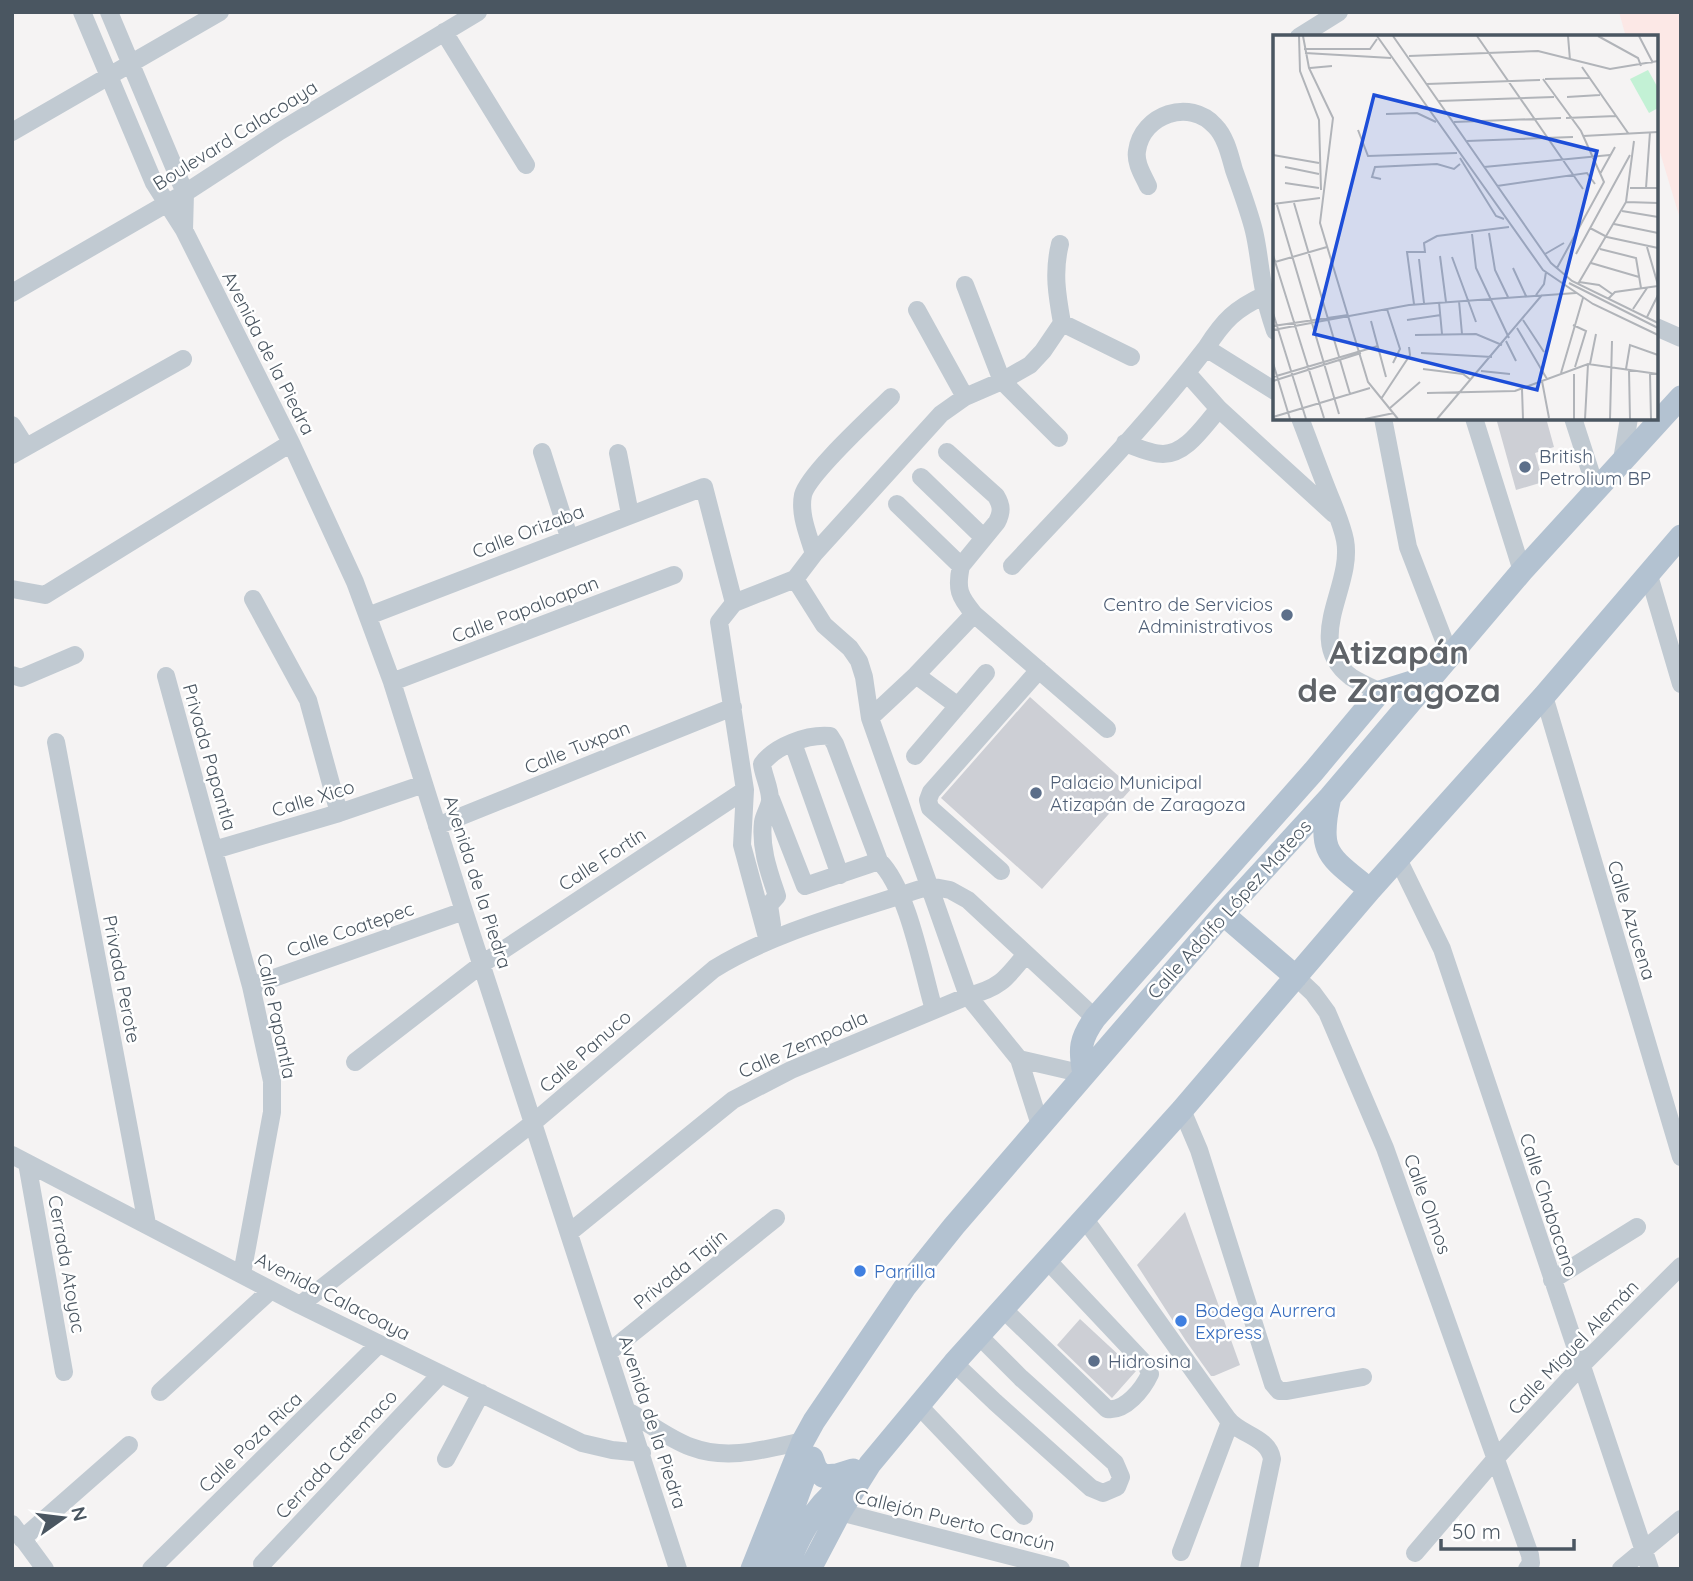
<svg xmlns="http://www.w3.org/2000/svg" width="1693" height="1581" viewBox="0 0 1693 1581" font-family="Quicksand,sans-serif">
  <rect width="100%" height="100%" fill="#f5f3f3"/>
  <path fill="#fce8e6" d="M1619,12H1681V222L1656,139V37H1626Z"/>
  <path fill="#cdcfd5" d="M1496,418H1546L1554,447L1535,453L1543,482L1516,490Z
    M1030,697L1132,788L1042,889L941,798Z
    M1185,1212L1240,1365L1214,1376H1211L1186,1341L1137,1265Z
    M1080,1319L1136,1371L1112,1398L1057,1345Z"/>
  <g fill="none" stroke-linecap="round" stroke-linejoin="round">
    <path stroke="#c1cad2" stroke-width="18" d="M82,12L154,183L184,230L291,443L355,582L392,682L464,911L678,1569
      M109,12L185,193L184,230
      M444,32L526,165
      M1299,37L1339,12
      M12,132L220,12
      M1148,186C1143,175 1135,163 1137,151C1142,114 1190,98 1215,126C1226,137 1230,156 1234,170C1241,190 1249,211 1254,231C1259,252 1260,274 1265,295C1267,307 1271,319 1275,331
      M1060,244C1053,272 1057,295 1062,323
      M965,285L1002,381L1059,438
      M12,293L185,193L280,131L478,12
      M917,310L965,397
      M1656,327L1681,338
      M1206,348C1224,320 1235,309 1265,295
      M1187,373L1219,409
      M1300,418C1310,444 1319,469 1329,494C1335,509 1342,525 1345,540C1354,587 1302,640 1351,677C1360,683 1371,687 1380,692
      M1383,418L1408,547L1450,656
      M1474,418L1522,571
      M1573,418L1596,489
      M12,425L26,447
      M1125,443C1136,447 1151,454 1163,454C1187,454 1204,425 1219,409L1334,514
      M542,452L569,537
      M947,452L996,496C1002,506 1002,512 997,522L961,566
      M618,453L630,514
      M12,455L183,359
      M1622,460L1629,418
      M921,477L984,538
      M897,504L961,566C956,589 959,596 974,614L1107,729
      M814,554C809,536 799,515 803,495C808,474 872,416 891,397
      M1012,566C1078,495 1147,425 1206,348L1275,391
      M1648,572L1681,684
      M795,579L824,625L850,648L859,661L864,677L870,718L968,996L1019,1059L1040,1125
      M12,589L45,595L291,443
      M253,599L308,700L339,813
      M368,616L704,487L734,603
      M12,675L21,678L75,655
      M916,675L958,706
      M166,676L251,986L272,1081V1112L242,1274
      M392,682L674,575
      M1544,696L1681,1157
      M870,718L916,675L974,614
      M56,742L147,1224
      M793,743L840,875
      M915,756L986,673
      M771,799L805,886L879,861
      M437,826L733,707
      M214,850L339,813L424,784
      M1398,859L1442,949L1650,1569
      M1001,871L930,808L928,800L931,792L1039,670
      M772,925L769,905L777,896C769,872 760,848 763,822C764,815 769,808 770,801C771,790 763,775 762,764C775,746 807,734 830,736L835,744L879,861C908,889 922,969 934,1010
      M768,941L742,845L745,790L719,622L734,603L795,579L814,554L941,414L965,397L1002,381L1030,365L1043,351L1062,323L1131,357
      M1296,977L1313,993L1327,1012L1385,1148L1530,1555L1531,1563L1527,1569
      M251,986L464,911
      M1019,1059L1084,1074
      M355,1062L482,964L745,790
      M1182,1110L1199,1150L1273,1384L1279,1391H1287L1363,1377
      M12,1155L300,1305L582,1443L612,1450L642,1453
      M27,1163L64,1372
      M1084,1218C1132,1284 1179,1351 1227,1418C1239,1435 1268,1436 1272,1459L1249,1569
      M570,1232L733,1100L791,1070L968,996C1000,988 1006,979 1026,954
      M1552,1280L1637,1227
      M300,1305L534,1122L714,969C777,930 859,910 929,886L950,890L968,900L1095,1018
      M1003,1309L1107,1409C1125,1412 1143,1389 1150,1374L1147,1366L1047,1260
      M609,1352L776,1218
      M954,1363L995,1402L1091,1488L1103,1493L1117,1487L1121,1477L1115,1463L1021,1378L979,1336
      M160,1392L271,1290
      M919,1406L1024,1516
      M629,1412C649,1423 669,1439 691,1447C728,1461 766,1449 803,1441
      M446,1459L481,1393
      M840,1512L1061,1569
      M12,1524L45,1569
      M22,1539L129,1445
      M1181,1552L1230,1422
      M1415,1553L1497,1457L1582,1365L1681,1266
      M262,1564L441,1374
      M151,1569L379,1344
      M1621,1569L1681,1519"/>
    <path stroke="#b3c2d1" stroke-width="23" d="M1330,797C1317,854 1328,855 1370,890
      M1223,914L1296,977
      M1084,1074C1079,1049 1080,1039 1095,1018L1313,772L1380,692L1431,676
      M812,1458L816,1469L823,1476L837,1475L853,1470
      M786,1568C805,1523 818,1501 859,1472
      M752,1569L803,1441L814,1421L905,1287L954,1226L1223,914L1330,797L1522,571L1681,397
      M771,1569L804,1478
      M810,1569L840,1512L870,1464L954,1363L1182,1110L1370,890L1544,696L1681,536"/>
  </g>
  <g fill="#5c6f8a" stroke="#fff" stroke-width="2.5">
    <circle cx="1525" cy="467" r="7"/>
    <circle cx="1287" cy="615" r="7"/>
    <circle cx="1036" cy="793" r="7"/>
    <circle cx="1094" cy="1361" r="7"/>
  </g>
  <g fill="#3f7fe0" stroke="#fff" stroke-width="2.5">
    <circle cx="860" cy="1271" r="7"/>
    <circle cx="1181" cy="1321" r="7"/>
  </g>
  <g text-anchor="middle" stroke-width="5" stroke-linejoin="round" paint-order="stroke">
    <g font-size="19" fill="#4a5661" stroke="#fff">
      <text transform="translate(235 135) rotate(-32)" y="7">Boulevard Calacoaya</text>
      <text transform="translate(269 353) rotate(63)" y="7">Avenida de la Piedra</text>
      <text transform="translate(528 531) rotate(-21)" y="7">Calle Orizaba</text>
      <text transform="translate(525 609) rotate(-21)" y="7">Calle Papaloapan</text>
      <text transform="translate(577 747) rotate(-22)" y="7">Calle Tuxpan</text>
      <text transform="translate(210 757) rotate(74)" y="7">Privada Papantla</text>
      <text transform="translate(313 798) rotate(-17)" y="7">Calle Xico</text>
      <text transform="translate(602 859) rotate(-33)" y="7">Calle Fortín</text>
      <text transform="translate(478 882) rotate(72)" y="7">Avenida de la Piedra</text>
      <text transform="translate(1229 909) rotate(-48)" y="7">Calle Adolfo López Mateos</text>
      <text transform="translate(1632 920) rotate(73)" y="7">Calle Azucena</text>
      <text transform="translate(350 929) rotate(-19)" y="7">Calle Coatepec</text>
      <text transform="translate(122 979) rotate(79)" y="7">Privada Perote</text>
      <text transform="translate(277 1016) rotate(78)" y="7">Calle Papantla</text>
      <text transform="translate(803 1044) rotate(-24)" y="7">Calle Zempoala</text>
      <text transform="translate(585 1051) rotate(-41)" y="7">Calle Panuco</text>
      <text transform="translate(1428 1204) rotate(70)" y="7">Calle Olmos</text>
      <text transform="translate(1549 1205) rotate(72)" y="7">Calle Chabacano</text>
      <text transform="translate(67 1264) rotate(80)" y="7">Cerrada Atoyac</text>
      <text transform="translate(680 1269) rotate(-39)" y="7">Privada Tajín</text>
      <text transform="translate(333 1296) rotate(27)" y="7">Avenida Calacoaya</text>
      <text transform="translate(1573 1347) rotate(-46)" y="7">Calle Miguel Alemán</text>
      <text transform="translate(653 1422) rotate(72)" y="7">Avenida de la Piedra</text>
      <text transform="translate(250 1442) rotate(-44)" y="7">Calle Poza Rica</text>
      <text transform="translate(336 1454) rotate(-47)" y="7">Cerrada Catemaco</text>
      <text transform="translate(955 1520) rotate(14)" y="7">Callejón Puerto Cancún</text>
    </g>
    <g font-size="19" fill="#4e5e75" stroke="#fff" text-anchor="start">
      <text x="1539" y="463">British<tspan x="1539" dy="22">Petrolium BP</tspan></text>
      <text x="1273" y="611" text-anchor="end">Centro de Servicios<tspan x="1273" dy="22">Administrativos</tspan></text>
      <text x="1050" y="789">Palacio Municipal<tspan x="1050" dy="22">Atizapán de Zaragoza</tspan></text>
      <text x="1108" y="1368">Hidrosina</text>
    </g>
    <g font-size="19" fill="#366cbe" stroke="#fff" text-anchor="start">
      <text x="874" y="1278">Parrilla</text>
      <text x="1195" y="1317">Bodega Aurrera<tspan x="1195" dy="22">Express</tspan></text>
    </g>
    <g font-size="33" font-weight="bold" fill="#5f6368" stroke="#fff">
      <text x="1399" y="664">Atizapán<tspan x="1399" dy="38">de Zaragoza</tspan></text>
    </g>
  </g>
  <g transform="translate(1273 35)">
    <rect width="385" height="385" fill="#f5f3f3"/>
    <path d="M375,35L385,53V73L376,78L357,44Z" fill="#c3f1d5"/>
    <path fill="none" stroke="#b1b4b9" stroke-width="2" d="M26,1L27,36L46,85L48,155M30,1L36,33L60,83L47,188L95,347L125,384M104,1L270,235L320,269L385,300M120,1L278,228L299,246L385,288M204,1L310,154M295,1L297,25M325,1L365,23L368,31M366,1L380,28M31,14H97L104,4M32,18L118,23M136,21L265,16L337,34L385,26M309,32L355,98M37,33L59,31M270,44L308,96L331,147L284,233M272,44L316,43M154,49L267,45M294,62L327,60M166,66L281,62M113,79L144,78L163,87M293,83L343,81M181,87L288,83M85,95L95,121L184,118M310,101L385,97M194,106L300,102M0,120L46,128M187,123L223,181L231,184M12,132L46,139M211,132L337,120M327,139L342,112M108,144L99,142L102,132L164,129L181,134L187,129M12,148L46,153M224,151L314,138L322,149M357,153H385M373,153L377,97M353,167L385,168M21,168L77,359M0,169L47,163M4,170L66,379M349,176L385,182M341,189L385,198M317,193L334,202L385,213M216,198L222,235L235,262M199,199L203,233L236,303M374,212L385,250M327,214L363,223L368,253M272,219L291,208M303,219L357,120M0,220L51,383M167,221L173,267M179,222L203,287M146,224L151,268M2,227L54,212M318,228L366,242M240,233L253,261M306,247L326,250L339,259M296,248L385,293M305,249L353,167L361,106M263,260L271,249L273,237M335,264L342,257L385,251M186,266L189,299M166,267L169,299M141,269L134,217H152L151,208L164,201L236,192M114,274L127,314L120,328M360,274L374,253M0,278L33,384M374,282L385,260M134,285L168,280M250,285L271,317M98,286L113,342M300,290L313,296L302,332M0,291L75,280M244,293L274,344M0,295L136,270L303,258M142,300L203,299L229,310M233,306L243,326M148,318L219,322M0,328L17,384M317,329L323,299M150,334L190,339L198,345M353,334L357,310L385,320M356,335L357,384M208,336L237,339M288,338L310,263M377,338L378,384M0,342L105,311M0,346L88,318M269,346L276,383M249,354L250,384M154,358L242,356L315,329L385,339M108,364L137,320L136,312M117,373L147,347M0,382L97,353M92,384L121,378M164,384L269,260M301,384V339M312,384L315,329M337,384L339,306"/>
    <path fill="#1d4ed8" fill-opacity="0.15" stroke="#1d4ed8" stroke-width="3.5" d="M101,60L324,116L264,355L41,299Z"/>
    <rect width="385" height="385" fill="none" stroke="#4a5661" stroke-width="3.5"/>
  </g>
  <rect width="1693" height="1581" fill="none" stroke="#4a5661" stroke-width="28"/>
  <g transform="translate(63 1518) rotate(76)" stroke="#ffffff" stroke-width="5" paint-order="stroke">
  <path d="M0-5L12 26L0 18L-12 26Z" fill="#4a5661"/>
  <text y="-10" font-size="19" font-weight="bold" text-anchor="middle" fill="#4a5661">N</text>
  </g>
  <path d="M1441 1539v10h133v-10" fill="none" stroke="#4a5661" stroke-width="3.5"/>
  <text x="1452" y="1539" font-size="21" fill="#4a5661" stroke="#ffffff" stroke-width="5" paint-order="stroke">50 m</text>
</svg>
